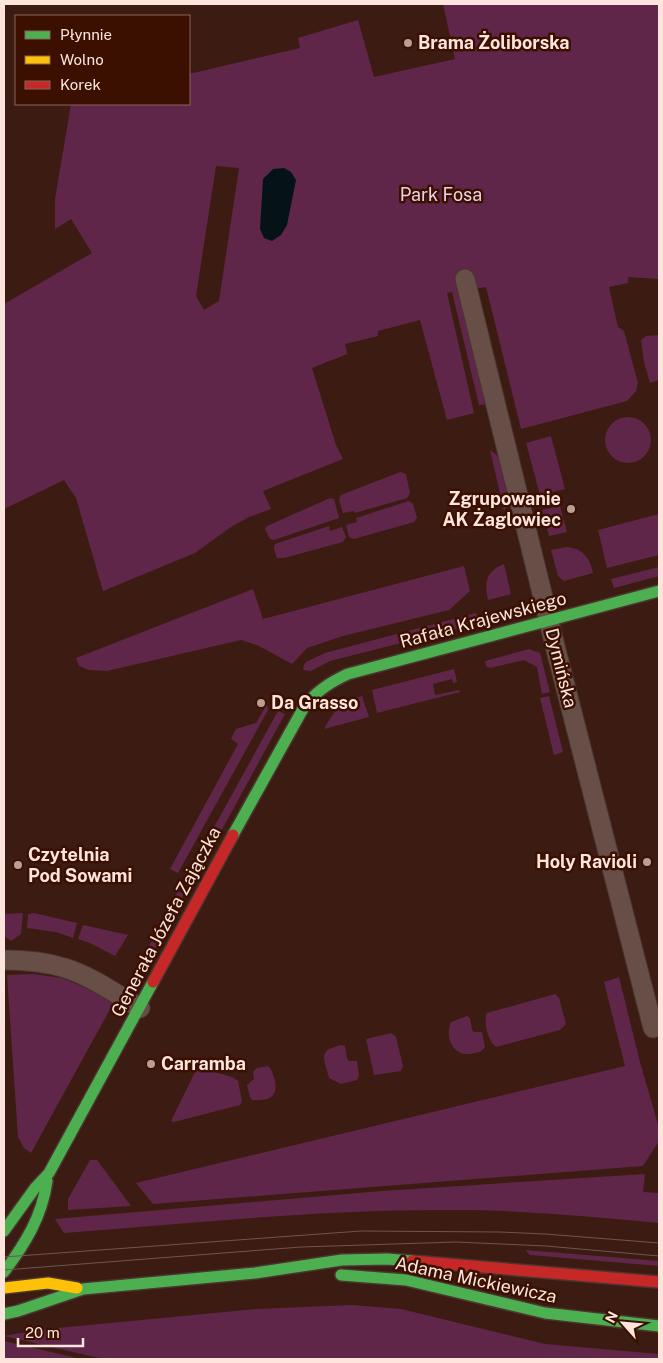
<svg xmlns="http://www.w3.org/2000/svg" width="663" height="1363" viewBox="0 0 663 1363" font-family="'Public Sans',sans-serif">
  <rect width="100%" height="100%" fill="#3c1c12"/>
  <path fill="#5f2649" fill-rule="evenodd" d="M443,4H659V279L628,277V283L609,287L618,327L624,331L638,383L636,391L627,401L521,429L486,287L459,291L486,404L479,405L452,292L447,293L474,413L447,420L420,320L378,331V336L345,344L347,354L312,368L336,445L343,459L263,491L271,509L249,517L231,527L195,553L103,591L76,498L64,480L4,509V304L92,253L71,219L55,229V199L71,104H189V74L300,48L298,38L358,20L374,77L455,59ZM216,166L239,168L219,301L204,310L196,296Z
    M659,335V380L650,383L644,362L641,340L646,336Z
    M605 440a23 23 0 1 1 46 0a23 23 0 1 1-46 0Z
    M551,436L565,489L540,495L526,443Z
    M490,450L498,456L509,502L504,511Z
    M400,472L406,474L410,493L407,498L355,513L354,511L343,513L339,499L341,495Z
    M330,498L334,499L339,518L274,540L270,539L265,529L267,526Z
    M409,501L413,504L417,518L414,522L354,539L349,537L346,525L357,522L356,518Z
    M560,506L567,532L549,536L542,510Z
    M659,514V555L607,568L598,530Z
    M329,526L330,531L342,527L346,537L343,542L284,558H277L274,549L275,544Z
    M566,547C582,548 590,557 593,573L564,581L558,576L551,550Z
    M504,564L511,594L488,600C484,582 486,571 504,564Z
    M464,566L470,591L449,610L343,636L307,648L292,664L257,645L241,640L107,671L89,670L79,666L76,658L253,589L263,619Z
    M659,567V576L614,588L611,579Z
    M476,613L478,619L476,624L330,661L311,671L304,670L303,667L306,662L325,653Z
    M529,649L540,653L550,692L542,694L537,667L524,660L490,668L486,666L485,661Z
    M454,669L457,682L453,683L452,679L433,684L435,695L459,690L460,692L377,713L372,690Z
    M362,696L369,717L324,729C337,707 338,704 362,696Z
    M549,696L563,752L554,755L540,698Z
    M267,704L268,710L178,873L170,869L238,744L231,739L236,729L256,723Z
    M278,711L285,714L195,879L191,881L186,878Z
    M178,891L184,894L145,968L139,965Z
    M23,913L21,934L11,941L4,936V914Z
    M34,913L77,923L73,938L56,932L27,928L28,914Z
    M83,925L128,935L115,956L90,943L78,939Z
    M33,974L62,978L79,985L114,1002L31,1153L24,1148L18,1137L7,975Z
    M619,977L640,1062L659,1128V1141L643,1166L153,1204L136,1183L625,1066L604,982Z
    M555,994L559,998L566,1024L560,1030L496,1047C488,1041 483,1022 487,1013Z
    M467,1016L470,1018L472,1030L474,1032H482L485,1047C482,1051 480,1052 475,1053C455,1059 444,1040 451,1022Z
    M391,1033L396,1037L403,1066L401,1071L374,1075L366,1039Z
    M341,1045L345,1046L347,1059L349,1061H357L359,1076L357,1080L341,1084L329,1078C324,1057 317,1051 341,1045Z
    M268,1066C273,1071 273,1075 275,1081C278,1098 268,1101 252,1100L250,1097L247,1085L254,1079L253,1072L257,1068Z
    M196,1070H208L232,1077L238,1081L242,1101L240,1105L236,1106L174,1122L171,1121Z
    M90,1160H97L131,1206L68,1210V1199Z
    M645,1174L643,1192L659,1193V1223C592,1217 524,1210 456,1210C325,1209 194,1223 64,1233L55,1219L382,1191Z
    M525,1250L659,1261V1266L530,1255Z
    M352,1305L401,1309L545,1344L659,1354V1359H103L4,1336L37,1330L256,1309Z
    M4,1341L81,1359H4Z"/>
  <path fill="#051318" d="M284,168L291,172L296,180L287,225L281,235L272,241L264,238L260,229L263,179L273,169Z"/>
  <g fill="none" stroke-linecap="round" stroke-linejoin="round">
    <g stroke="#4b3530" stroke-width="21">
      <path id="street" d="M465,279L554,642L653,1028
        M4,960C24,960 46,962 65,968C91,976 116,994 140,1008"/>
    </g>
    <g stroke="#4b3530" stroke-width="14">
      <path id="fast" d="M233,835L304,707C316,691 330,682 348,674L659,591
        M4,1231L35,1188L49,1173L153,982
        M4,1272C25,1244 42,1217 47,1181
        M341,1275L406,1280L545,1313L659,1326
        M4,1314L18,1311L83,1289L255,1273L342,1260L387,1259L412,1261"/>
    </g>
    <g stroke="#4b3530" stroke-width="14">
      <path id="slow" d="M4,1288L48,1283L77,1288"/>
    </g>
    <g stroke="#4b3530" stroke-width="14">
      <path id="jam" d="M153,982L233,835
        M412,1261L659,1282"/>
    </g>
    <use href="#street" stroke="#674f47" stroke-width="19"/>
    <use href="#fast" stroke="#4caf50" stroke-width="11"/>
    <use href="#slow" stroke="#ffc107" stroke-width="11"/>
    <use href="#jam" stroke="#c62828" stroke-width="11"/>
    <path stroke="#6e564e" stroke-width="1" d="M4,1257L361,1231L500,1232L545,1234L659,1243
      M4,1270L301,1247L456,1242L546,1246L659,1256"/>
  </g>
  <g fill="#b99f96" stroke="#3b1000" stroke-width="2">
    <circle cx="408" cy="43" r="5"/>
    <circle cx="571" cy="509" r="5"/>
    <circle cx="261" cy="703" r="5"/>
    <circle cx="647" cy="862" r="5"/>
    <circle cx="18" cy="865" r="5"/>
    <circle cx="151" cy="1064" r="5"/>
  </g>
  <g text-anchor="middle" stroke-width="5" stroke-linejoin="round" paint-order="stroke">
    <g font-size="18" font-weight="bold" fill="#fde5dd" stroke="#3b1000" text-anchor="start">
      <text x="418" y="49">Brama Żoliborska</text>
      <text x="561" y="505" text-anchor="end">Zgrupowanie<tspan x="561" dy="21">AK Żaglowiec</tspan></text>
      <text x="271" y="709">Da Grasso</text>
      <text x="28" y="861">Czytelnia<tspan x="28" dy="21">Pod Sowami</tspan></text>
      <text x="637" y="868" text-anchor="end">Holy Ravioli</text>
      <text x="161" y="1070">Carramba</text>
    </g>
    <g font-size="18" fill="#edd0e2" stroke="#3b1000">
      <text x="441" y="201">Park Fosa</text>
    </g>
    <g font-size="18" fill="#fde5dd" stroke="#3b1000">
      <text transform="translate(483 620) rotate(-15)" y="6">Rafała Krajewskiego</text>
      <text transform="translate(561 668) rotate(76)" y="6">Dymińska</text>
      <text transform="translate(166 922) rotate(-62)" y="6">Generała Józefa Zajączka</text>
      <text transform="translate(476 1280) rotate(12)" y="6">Adama Mickiewicza</text>
    </g>
  </g>
  <rect width="663" height="1363" fill="none" stroke="#fde5dd" stroke-width="10"/>
  <rect x="15" y="15" width="175" height="90" fill="#3b1000" stroke="#896558"/>
  <rect x="25" y="31" width="25" height="8" fill="#4caf50" stroke="#896558"/>
  <text x="60" y="40" font-size="15" fill="#fde5dd">Płynnie</text>
  <rect x="25" y="56" width="25" height="8" fill="#ffc107" stroke="#896558"/>
  <text x="60" y="65" font-size="15" fill="#fde5dd">Wolno</text>
  <rect x="25" y="81" width="25" height="8" fill="#c62828" stroke="#896558"/>
  <text x="60" y="90" font-size="15" fill="#fde5dd">Korek</text>
  <g transform="translate(623 1323) rotate(297)" stroke="#3b1000" stroke-width="4" paint-order="stroke">
  <path d="M0-4L9 19L0 12L-9 19Z" fill="#fde5dd"/>
  <text y="-8" font-size="14" font-weight="bold" text-anchor="middle" fill="#fde5dd">N</text>
  </g>
  <path d="M18 1338v8h65v-8" fill="none" stroke="#fde5dd" stroke-width="2.5"/>
  <text x="25" y="1338" font-size="15" fill="#fde5dd" stroke="#3b1000" stroke-width="4" paint-order="stroke">20 m</text>
</svg>
